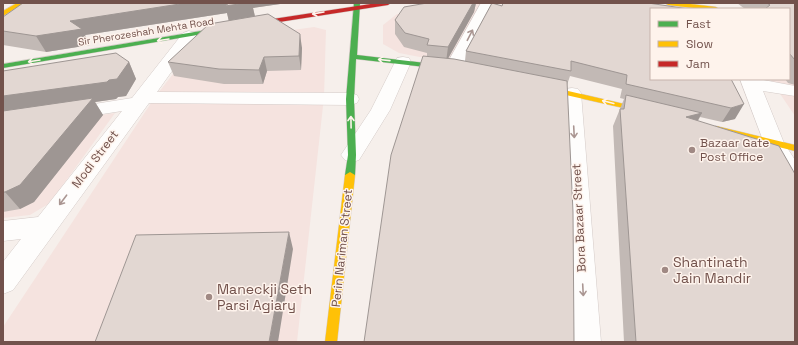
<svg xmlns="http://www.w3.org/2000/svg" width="798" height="345" viewBox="0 0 798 345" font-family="'Space Grotesk',sans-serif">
  <rect width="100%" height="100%" fill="#f6efeb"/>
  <path fill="#f5e3df" d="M461,3H480L485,6L451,63L399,53L383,44V25L397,14Z
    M314,27L326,30L324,97L297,342H3V327L155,97L194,47L222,40Z
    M795,27V116L770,79H789Z
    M115,113L50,203L30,215L3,218V129Z"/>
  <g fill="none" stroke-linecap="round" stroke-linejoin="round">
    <g stroke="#d4cbc8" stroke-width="1">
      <path id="street" d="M481,3H495L459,73L453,74L447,73L444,69Z
        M189,31L195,33L197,36L157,92L350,93L357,95L359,99L357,103L350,105L149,103L13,290L3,294V262L21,239L3,241V221L38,217L122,111L70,119L63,117L60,113L63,109L132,98L183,33Z
        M403,57L409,58L411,62L390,110L359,160L352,162L345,160L341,155L371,110L397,58Z
        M740,79H758L795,86V96L763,91L784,143L795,160V186L787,184L764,143Z
        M572,88L578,89L581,93L601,342H571L563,93L566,89Z"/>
    </g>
    <g stroke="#d5cbc7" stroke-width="1">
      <path id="fast" d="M354,3H360L357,55L451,66L455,68L451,70L356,59L354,99L356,155L355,175L350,178L345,175L348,155L346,99Z
        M260,21L263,23L262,24L3,68V64Z"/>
    </g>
    <g stroke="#d5cbc7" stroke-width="1">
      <path id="slow" d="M17,3H24L3,16V11Z
        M665,3H682L716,7L719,9H702L668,5Z
        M535,84H538L650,110L654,112L650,114L535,88Z
        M716,126L795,145V151L713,131L712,129Z
        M350,172L355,175L337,342H325L345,175Z"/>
    </g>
    <g stroke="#d5cbc7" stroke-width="1">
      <path id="jam" d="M377,3H391L388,5L260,25L257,23L260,21Z"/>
    </g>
    <use href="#street" fill="#fefdfc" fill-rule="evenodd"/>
    <use href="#fast" fill="#4caf50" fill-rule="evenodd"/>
    <use href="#slow" fill="#ffc107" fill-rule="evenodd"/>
    <use href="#jam" fill="#c62828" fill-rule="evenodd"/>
  </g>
  <path fill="#c2b9b5" d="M23,3H287L253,8L255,16L302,48L301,70L267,71L263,84H224L174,76L168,62L229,21L227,13L85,35L90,45L46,52L3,45V31Z
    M427,3H476L474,12L448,59L465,61L466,51L492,3L731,79L735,119L722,122L700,117L698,121L795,342H624L613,126L624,99L620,98L622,89L570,76L567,85L427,56V53L404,47L395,34V20Z
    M737,3H795V85L788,83L785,79H789V9H745Z
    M129,62L136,79L126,96L118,97L116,99L95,102L103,115L34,202L20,209L3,212V71Z"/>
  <path fill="#9e9693" d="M186,3H287L253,8L255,17L229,22L227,13L85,35L90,45L46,52L36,36L70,21Z
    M473,3H476L474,12L446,62L448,47Z
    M300,34L302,48L301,70L299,56Z
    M264,57L267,71L263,84L259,70Z
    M129,62L136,79L126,96L118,97L116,99L95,102L103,115L34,202L20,209L5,192L3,96L109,80Z
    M744,104L735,119L722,122L731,108Z
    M702,113L692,130L686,117Z
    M289,232L293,249L278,342H269Z"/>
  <path fill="#e2d7d2" stroke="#9e9693" d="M23,3H186L70,21L82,29L36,36L3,31V17Z
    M229,3H246L225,6Z
    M427,3H473L448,47L427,45L429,39L405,33L395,20L404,7Z
    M492,3L502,6L503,3H648L689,9H651V79H731L744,104L731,108L626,84L627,75L571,61V71L466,51Z
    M767,3H795V60L789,53V9H765L770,5Z
    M268,14L300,34L299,56L264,57L259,70L219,69L168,62L209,24Z
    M116,53L129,62L117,79L109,80L107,82L3,96V71Z
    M423,56L454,59L567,81L573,212L574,342H364L391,155Z
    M626,95L702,113L686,117L779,146L795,174V342H636L620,109H624Z
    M93,98L20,185L5,192H3V111Z
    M289,232L269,342H95L136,235Z"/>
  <defs><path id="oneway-shaft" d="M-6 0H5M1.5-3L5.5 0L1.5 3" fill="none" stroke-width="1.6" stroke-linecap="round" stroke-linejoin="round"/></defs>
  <g stroke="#fef3ec">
    <use href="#oneway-shaft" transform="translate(318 13) rotate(170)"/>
    <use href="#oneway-shaft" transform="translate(163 40) rotate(171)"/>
    <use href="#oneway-shaft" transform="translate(384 60) rotate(-174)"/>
    <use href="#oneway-shaft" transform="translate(34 61) rotate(171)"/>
    <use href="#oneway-shaft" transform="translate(608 102) rotate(-166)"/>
    <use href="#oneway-shaft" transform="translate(351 122) rotate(-91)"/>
  </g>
  <g stroke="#aa9692">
    <use href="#oneway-shaft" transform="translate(470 35) rotate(-63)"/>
    <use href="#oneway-shaft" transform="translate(574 132) rotate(87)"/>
    <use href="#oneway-shaft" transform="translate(63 200) rotate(127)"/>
    <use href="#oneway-shaft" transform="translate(583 290) rotate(87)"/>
  </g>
  <g fill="#a08984" stroke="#fef3ec" stroke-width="1.5">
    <circle cx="692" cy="150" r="4"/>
    <circle cx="665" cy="270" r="4"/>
    <circle cx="209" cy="297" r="4"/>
  </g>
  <g text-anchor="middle" stroke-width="3" stroke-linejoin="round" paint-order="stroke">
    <g font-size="10" fill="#72524c" stroke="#fef3ec">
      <text transform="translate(146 31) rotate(-9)" y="4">Sir Pherozeshah Mehta Road</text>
    </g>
    <g font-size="12" fill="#72524c" stroke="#fef3ec" text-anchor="start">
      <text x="700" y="147">Bazaar Gate<tspan x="700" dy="14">Post Office</tspan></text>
    </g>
    <g font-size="12" fill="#72524c" stroke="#fef3ec">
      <text transform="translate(95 159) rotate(-53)" y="4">Modi Street</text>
      <text transform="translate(579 218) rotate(-93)" y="4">Bora Bazaar Street</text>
      <text transform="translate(342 248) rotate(-84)" y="4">Perin Nariman Street</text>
    </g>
    <g font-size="14" fill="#72524c" stroke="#fef3ec" text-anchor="start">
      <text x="673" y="267">Shantinath<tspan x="673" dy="16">Jain Mandir</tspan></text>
      <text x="217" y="294">Maneckji Seth<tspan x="217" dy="16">Parsi Agiary</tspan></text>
    </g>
  </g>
  <rect width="798" height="345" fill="none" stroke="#72524c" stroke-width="8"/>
  <rect x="650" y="8" width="140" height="72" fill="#fef3ec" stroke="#c6b3ac"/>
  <rect x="658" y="21" width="20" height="6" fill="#4caf50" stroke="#c6b3ac"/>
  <text x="686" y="28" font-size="12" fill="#72524c">Fast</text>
  <rect x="658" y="41" width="20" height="6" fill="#ffc107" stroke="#c6b3ac"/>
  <text x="686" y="48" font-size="12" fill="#72524c">Slow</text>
  <rect x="658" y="61" width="20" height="6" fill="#c62828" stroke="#c6b3ac"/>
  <text x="686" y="68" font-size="12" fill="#72524c">Jam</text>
</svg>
